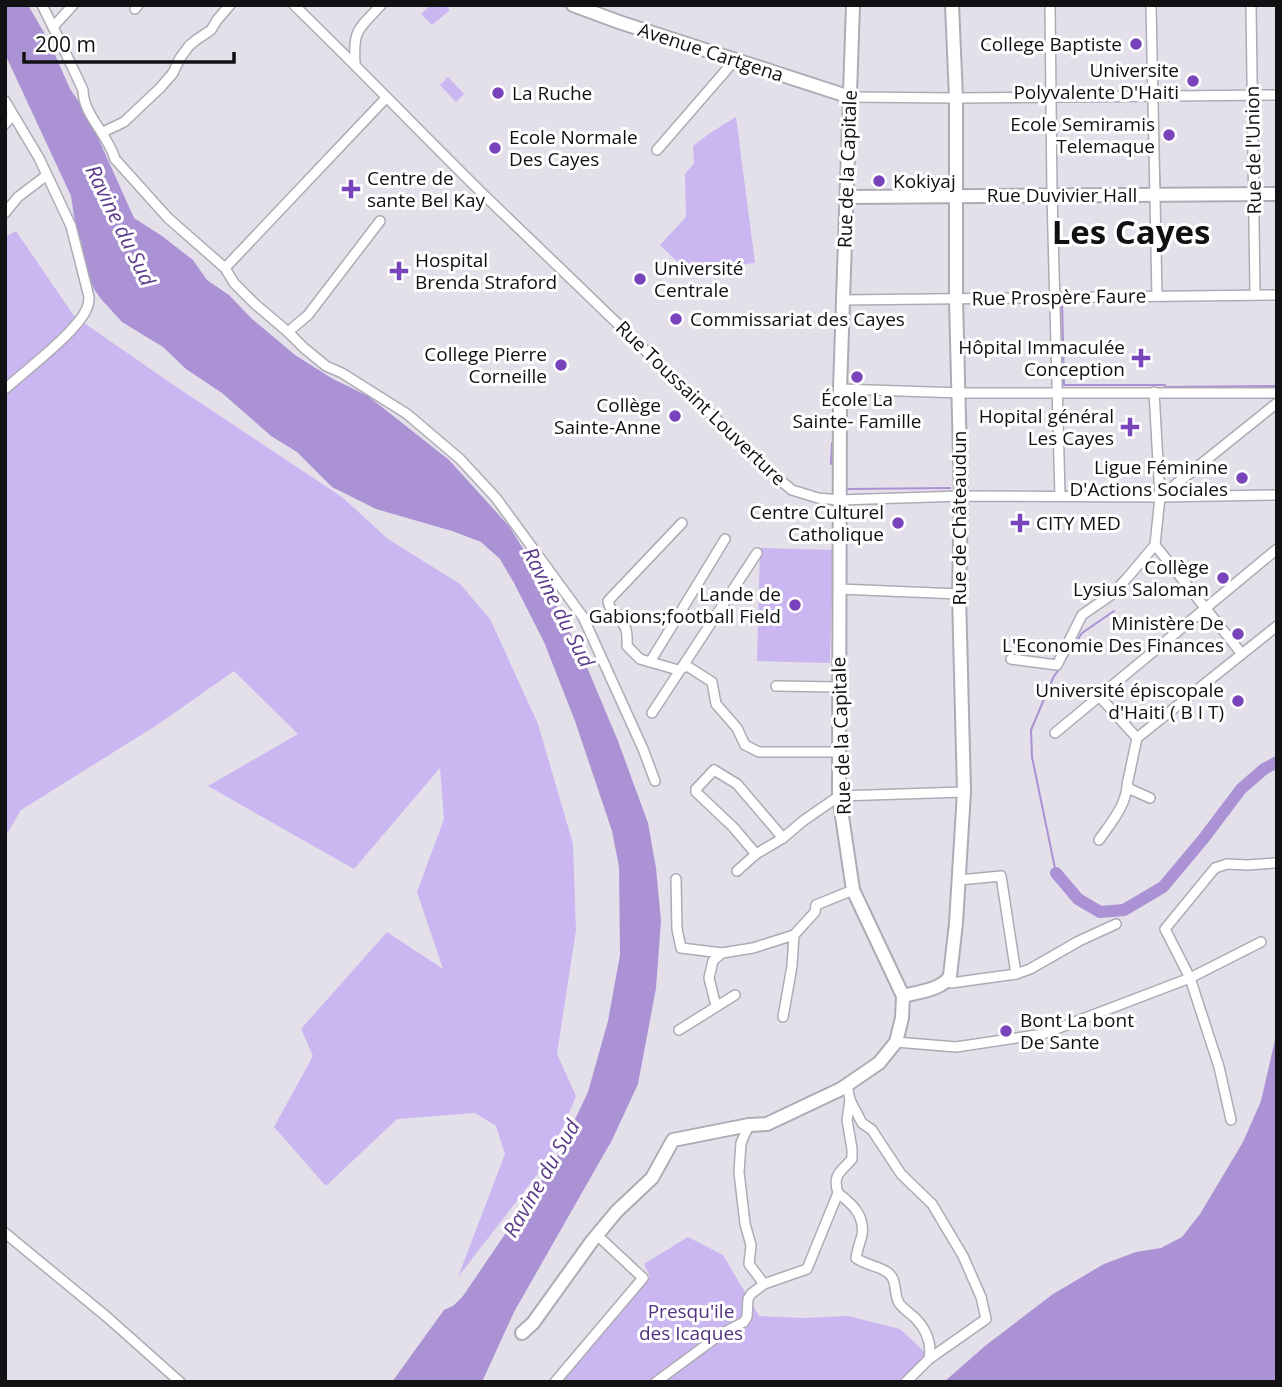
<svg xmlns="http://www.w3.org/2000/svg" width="1282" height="1387" viewBox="0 0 1282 1387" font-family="'Open Sans',sans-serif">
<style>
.green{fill:#cab6f0}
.water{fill:#aa92d5}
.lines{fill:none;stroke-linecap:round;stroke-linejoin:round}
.stream{stroke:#aa92d5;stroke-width:2}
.river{stroke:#aa92d5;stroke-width:12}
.street-casing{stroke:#aeabb5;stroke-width:12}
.secondary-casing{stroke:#aeabb5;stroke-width:16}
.street{stroke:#fff;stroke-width:9}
.secondary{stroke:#fff;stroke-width:12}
.poi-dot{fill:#7944bb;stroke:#fff;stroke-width:2.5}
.labels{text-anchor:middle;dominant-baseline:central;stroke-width:6;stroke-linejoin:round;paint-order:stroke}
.poi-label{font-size:19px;fill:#111013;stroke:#fff;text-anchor:end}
.street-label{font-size:19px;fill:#111013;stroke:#fff}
.park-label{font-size:19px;fill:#53317f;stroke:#fff}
.water-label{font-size:21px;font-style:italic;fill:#5d3c8b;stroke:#fff}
.town-label{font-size:33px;font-weight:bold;fill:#111013;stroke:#fff}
</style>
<rect width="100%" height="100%" fill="#e3e0ea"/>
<g class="green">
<polygon points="430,5 445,5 450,10 432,25 421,14"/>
<polygon points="448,77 464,94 456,102 440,85"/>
<polygon points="736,117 755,263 706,268 688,272 660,245 686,217 685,174 694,163 693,146 710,133"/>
<polygon points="16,231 74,316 172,384 342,497 388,539 460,584 490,619 538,724 573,844 576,930 557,1054 576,1096 550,1158 458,1277 505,1154 496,1126 475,1113 397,1119 326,1186 274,1127 313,1056 301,1029 387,932 443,969 417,892 444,819 440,768 354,869 208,786 298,734 234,671 157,725 21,810 5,837 5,237"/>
<polygon points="760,548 833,550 830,663 757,661"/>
<polygon points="688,1237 723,1255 759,1316 804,1318 848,1316 900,1329 928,1355 901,1382 559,1382 650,1277 644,1264"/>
</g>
<g class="water">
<polygon points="5,5 28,5 50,43 70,89 84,109 95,131 134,218 162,236 193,260 207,280 229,295 251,318 295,355 333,379 368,396 449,460 509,526 548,589 584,660 618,741 648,823 656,868 661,921 656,988 638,1084 612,1140 514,1312 482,1382 392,1382 444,1310 453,1306 463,1296 556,1159 588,1092 608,1021 620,955 619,867 612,831 575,721 544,642 514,583 500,559 481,542 452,531 376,509 332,487 297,452 271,436 222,393 186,369 163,347 122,322 101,299 94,289 82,260 82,243 76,230 71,196 5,54"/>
<polygon points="1277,1031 1277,1382 944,1382 985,1346 1053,1294 1104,1264 1136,1252 1161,1248 1182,1237 1200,1214 1243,1142 1261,1101"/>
</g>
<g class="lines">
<g class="stream">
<polyline points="1156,5 1156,60"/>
<polyline points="858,40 859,8"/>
<polyline points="1158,143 1160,190"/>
<polyline points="1160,199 1160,232"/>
<polyline points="1062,302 1064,385 1165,385 1165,387 1277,386"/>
<polyline points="831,464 832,443"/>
<polyline points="846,488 848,489 950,488"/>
<polyline points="1064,661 1082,633 1114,611"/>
<polyline points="1056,873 1032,757 1031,730 1053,678 1059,669"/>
</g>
<polyline class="river" points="1056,873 1078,899 1100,912 1124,910 1163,887 1204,838 1241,789 1264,769 1277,762"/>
<g class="street-casing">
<g id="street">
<path d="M42,5L60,41L83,90C83,115 108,134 115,159L168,218L225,268L234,283L255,304L288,332L304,348L326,366L342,373L407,414L460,459L496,498L583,617L643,749L655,781"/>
<path d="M294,5C359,68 421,133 485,196C582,289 678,382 775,476L792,490L818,498L839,500L961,496L1160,497L1277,495"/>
<polyline points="1050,5 1052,195 1060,496"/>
<polyline points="1151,5 1157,296"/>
<polyline points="1251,5 1255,294"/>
<polyline points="135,9 138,5"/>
<polyline points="53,27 73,5"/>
<path d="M355,64C353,29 358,30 381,5"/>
<polyline points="850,97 956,98 1277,95"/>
<path d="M5,101L39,158L71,226L89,297C89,301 89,304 87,308C78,331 25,371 5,389"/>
<polyline points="5,124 13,115"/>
<polyline points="103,132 124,122 160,88 173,73 180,58 189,46 196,40 211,30 217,20 230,5"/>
<polyline points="657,150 735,60"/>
<polyline points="5,213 18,197 47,175"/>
<polyline points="225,268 386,98"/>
<polyline points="842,300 1277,295"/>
<polyline points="288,332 308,315 380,221"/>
<polyline points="840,389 961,393 1277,393"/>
<polyline points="1160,497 1277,403"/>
<path d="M682,523L608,601C610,613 620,617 625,627C628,633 627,640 627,646L640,659L678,670L687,666L712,682L716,704L737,728L745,745L759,752H839"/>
<polyline points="1155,545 1242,654"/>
<polyline points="839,589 959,594"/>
<polyline points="1011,659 1057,665 1082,615 1111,595 1128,577 1155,545 1160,497 1154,392"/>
<polyline points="650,662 725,539"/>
<polyline points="776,686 838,687"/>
<polyline points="1100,697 1137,738"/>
<polyline points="652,713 757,553"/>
<polyline points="1055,733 1277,549"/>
<polyline points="1150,798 1130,789 1127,785 1137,738 1277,626"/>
<path d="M1099,840C1110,824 1125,807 1127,787"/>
<polyline points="756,854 733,827 696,792 696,789 714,770 737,784 783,838"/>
<polyline points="737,871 756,854 783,838 803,821 839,796 964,792"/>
<polyline points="676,879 677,929 681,948 722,953"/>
<polyline points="959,880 1001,876 1016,974"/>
<polyline points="949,980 951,983 1016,974 1030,969 1079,941 1116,924"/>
<polyline points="716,1006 709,978 713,961 716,958 722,953 753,948 794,935 815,912 816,905 853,890"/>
<polyline points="783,1017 792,966 794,935"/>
<polyline points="679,1030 735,995"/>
<polyline points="896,1042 956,1047 1043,1034 1190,978 1261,942"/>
<polyline points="847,1085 850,1100 862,1123 872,1130 901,1174 932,1204 963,1256 981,1297 986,1319 929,1359 906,1382"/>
<path d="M850,1100L847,1120L852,1149V1159C841,1172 832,1174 838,1193C852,1204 865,1215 862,1235C860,1243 857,1250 856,1258C866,1265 878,1266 887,1272C898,1279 893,1293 899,1303C903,1309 910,1313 915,1318C927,1330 932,1343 929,1359"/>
<polyline points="1231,1120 1219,1067 1190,978 1165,929 1215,868 1227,864 1247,865 1274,863"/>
<polyline points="749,1125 741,1143 739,1172 745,1224 751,1245 749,1264 764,1284"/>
<polyline points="5,1233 107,1317 180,1382"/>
<polyline points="555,1382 643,1278 597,1235"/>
<polyline points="656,1382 721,1334 744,1322 747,1317 748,1299 751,1294 764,1284 807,1269 838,1193"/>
</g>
</g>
<g class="secondary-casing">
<g id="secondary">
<polyline points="573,5 619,22 850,97"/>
<polyline points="847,197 1277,194"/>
<path d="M903,996C918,992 942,990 950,976L956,923L964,792L959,594L961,496L956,299V98L952,5"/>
<polyline points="522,1333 533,1323 592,1241 617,1211 652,1178 673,1140 749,1125 767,1124 841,1089 879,1063 896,1042 902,1018 903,996 853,890 839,796 840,389 853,5"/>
</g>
</g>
<use href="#street" class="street"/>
<use href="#secondary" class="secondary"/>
</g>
<g class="poi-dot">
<circle cx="1136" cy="44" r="7"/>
<circle cx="1193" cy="81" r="7"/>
<circle cx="498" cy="93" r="7"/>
<circle cx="1169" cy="135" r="7"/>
<circle cx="495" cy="148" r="7"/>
<circle cx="879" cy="181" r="7"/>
<path d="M347.5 178.5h7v7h7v7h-7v7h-7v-7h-7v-7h7z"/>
<path d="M395.5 260.5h7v7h7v7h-7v7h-7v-7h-7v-7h7z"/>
<circle cx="640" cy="279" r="7"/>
<circle cx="676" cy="319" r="7"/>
<path d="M1137.5 347.5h7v7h7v7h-7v7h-7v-7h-7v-7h7z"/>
<circle cx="561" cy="365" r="7"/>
<circle cx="857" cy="377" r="7"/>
<circle cx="675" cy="416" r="7"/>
<path d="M1126.5 416.5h7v7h7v7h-7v7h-7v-7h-7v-7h7z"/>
<circle cx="1242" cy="478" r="7"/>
<circle cx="898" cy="523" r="7"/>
<path d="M1016.5 512.5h7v7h7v7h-7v7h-7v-7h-7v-7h7z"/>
<circle cx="1223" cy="578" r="7"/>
<circle cx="795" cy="605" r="7"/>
<circle cx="1238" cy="634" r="7"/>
<circle cx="1238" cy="701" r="7"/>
<circle cx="1006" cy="1031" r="7"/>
</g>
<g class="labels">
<g class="poi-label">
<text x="1122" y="44">College Baptiste</text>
<text x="1179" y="70">Universite<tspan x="1179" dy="22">Polyvalente D'Haiti</tspan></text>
<text x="512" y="93" text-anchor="start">La Ruche</text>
<text x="1155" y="124">Ecole Semiramis<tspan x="1155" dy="22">Telemaque</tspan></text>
<text x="509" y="137" text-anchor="start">Ecole Normale<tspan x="509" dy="22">Des Cayes</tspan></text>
<text x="367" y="178" text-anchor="start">Centre de<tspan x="367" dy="22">sante Bel Kay</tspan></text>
<text x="893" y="181" text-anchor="start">Kokiyaj</text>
<text x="415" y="260" text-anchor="start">Hospital<tspan x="415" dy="22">Brenda Straford</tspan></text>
<text x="654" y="268" text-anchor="start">Université<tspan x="654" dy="22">Centrale</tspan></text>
<text x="690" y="319" text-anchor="start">Commissariat des Cayes</text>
<text x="1125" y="347">Hôpital Immaculée<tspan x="1125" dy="22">Conception</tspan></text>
<text x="547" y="354">College Pierre<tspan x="547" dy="22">Corneille</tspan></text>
<text x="857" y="399" text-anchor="middle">École La<tspan x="857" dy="22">Sainte- Famille</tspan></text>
<text x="661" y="405">Collège<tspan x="661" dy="22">Sainte-Anne</tspan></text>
<text x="1114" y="416">Hopital général<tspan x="1114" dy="22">Les Cayes</tspan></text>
<text x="1228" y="467">Ligue Féminine<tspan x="1228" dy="22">D'Actions Sociales</tspan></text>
<text x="884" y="512">Centre Culturel<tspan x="884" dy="22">Catholique</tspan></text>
<text x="1036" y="523" text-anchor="start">CITY MED</text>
<text x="1209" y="567">Collège<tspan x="1209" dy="22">Lysius Saloman</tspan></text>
<text x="781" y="594">Lande de<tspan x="781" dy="22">Gabions;football Field</tspan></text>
<text x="1224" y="623">Ministère De<tspan x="1224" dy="22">L'Economie Des Finances</tspan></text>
<text x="1224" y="690">Université épiscopale<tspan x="1224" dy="22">d'Haiti ( B I T)</tspan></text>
<text x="1020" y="1020" text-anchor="start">Bont La bont<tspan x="1020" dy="22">De Sante</tspan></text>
</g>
<g class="street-label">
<text transform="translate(711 52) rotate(18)">Avenue Cartgena</text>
<text transform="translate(1253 150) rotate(-91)">Rue de l'Union</text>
<text transform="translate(847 169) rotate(-88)">Rue de la Capitale</text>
<text x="1062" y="195">Rue Duvivier Hall</text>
<text transform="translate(1059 297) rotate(-1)">Rue Prospère Faure</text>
<text transform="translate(701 403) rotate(44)">Rue Toussaint Louverture</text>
<text transform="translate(959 518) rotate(-90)">Rue de Châteaudun</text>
<text transform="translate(841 736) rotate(-92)">Rue de la Capitale</text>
</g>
<g class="park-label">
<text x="691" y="1311">Presqu'ile<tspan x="691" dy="22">des Icaques</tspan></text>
</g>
<g class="water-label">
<text transform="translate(121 225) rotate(64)">Ravine du Sud</text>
<text transform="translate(559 607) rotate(63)">Ravine du Sud</text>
<text transform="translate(541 1178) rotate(-60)">Ravine du Sud</text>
</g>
<g class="town-label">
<text x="1131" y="231">Les Cayes</text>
</g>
</g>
<rect width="1282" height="1387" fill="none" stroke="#111013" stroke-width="14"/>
<path d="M24 52v10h210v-10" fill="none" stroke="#111013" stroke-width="3.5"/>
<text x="35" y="52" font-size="21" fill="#111013" stroke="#ffffff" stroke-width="5" paint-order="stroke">200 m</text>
</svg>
